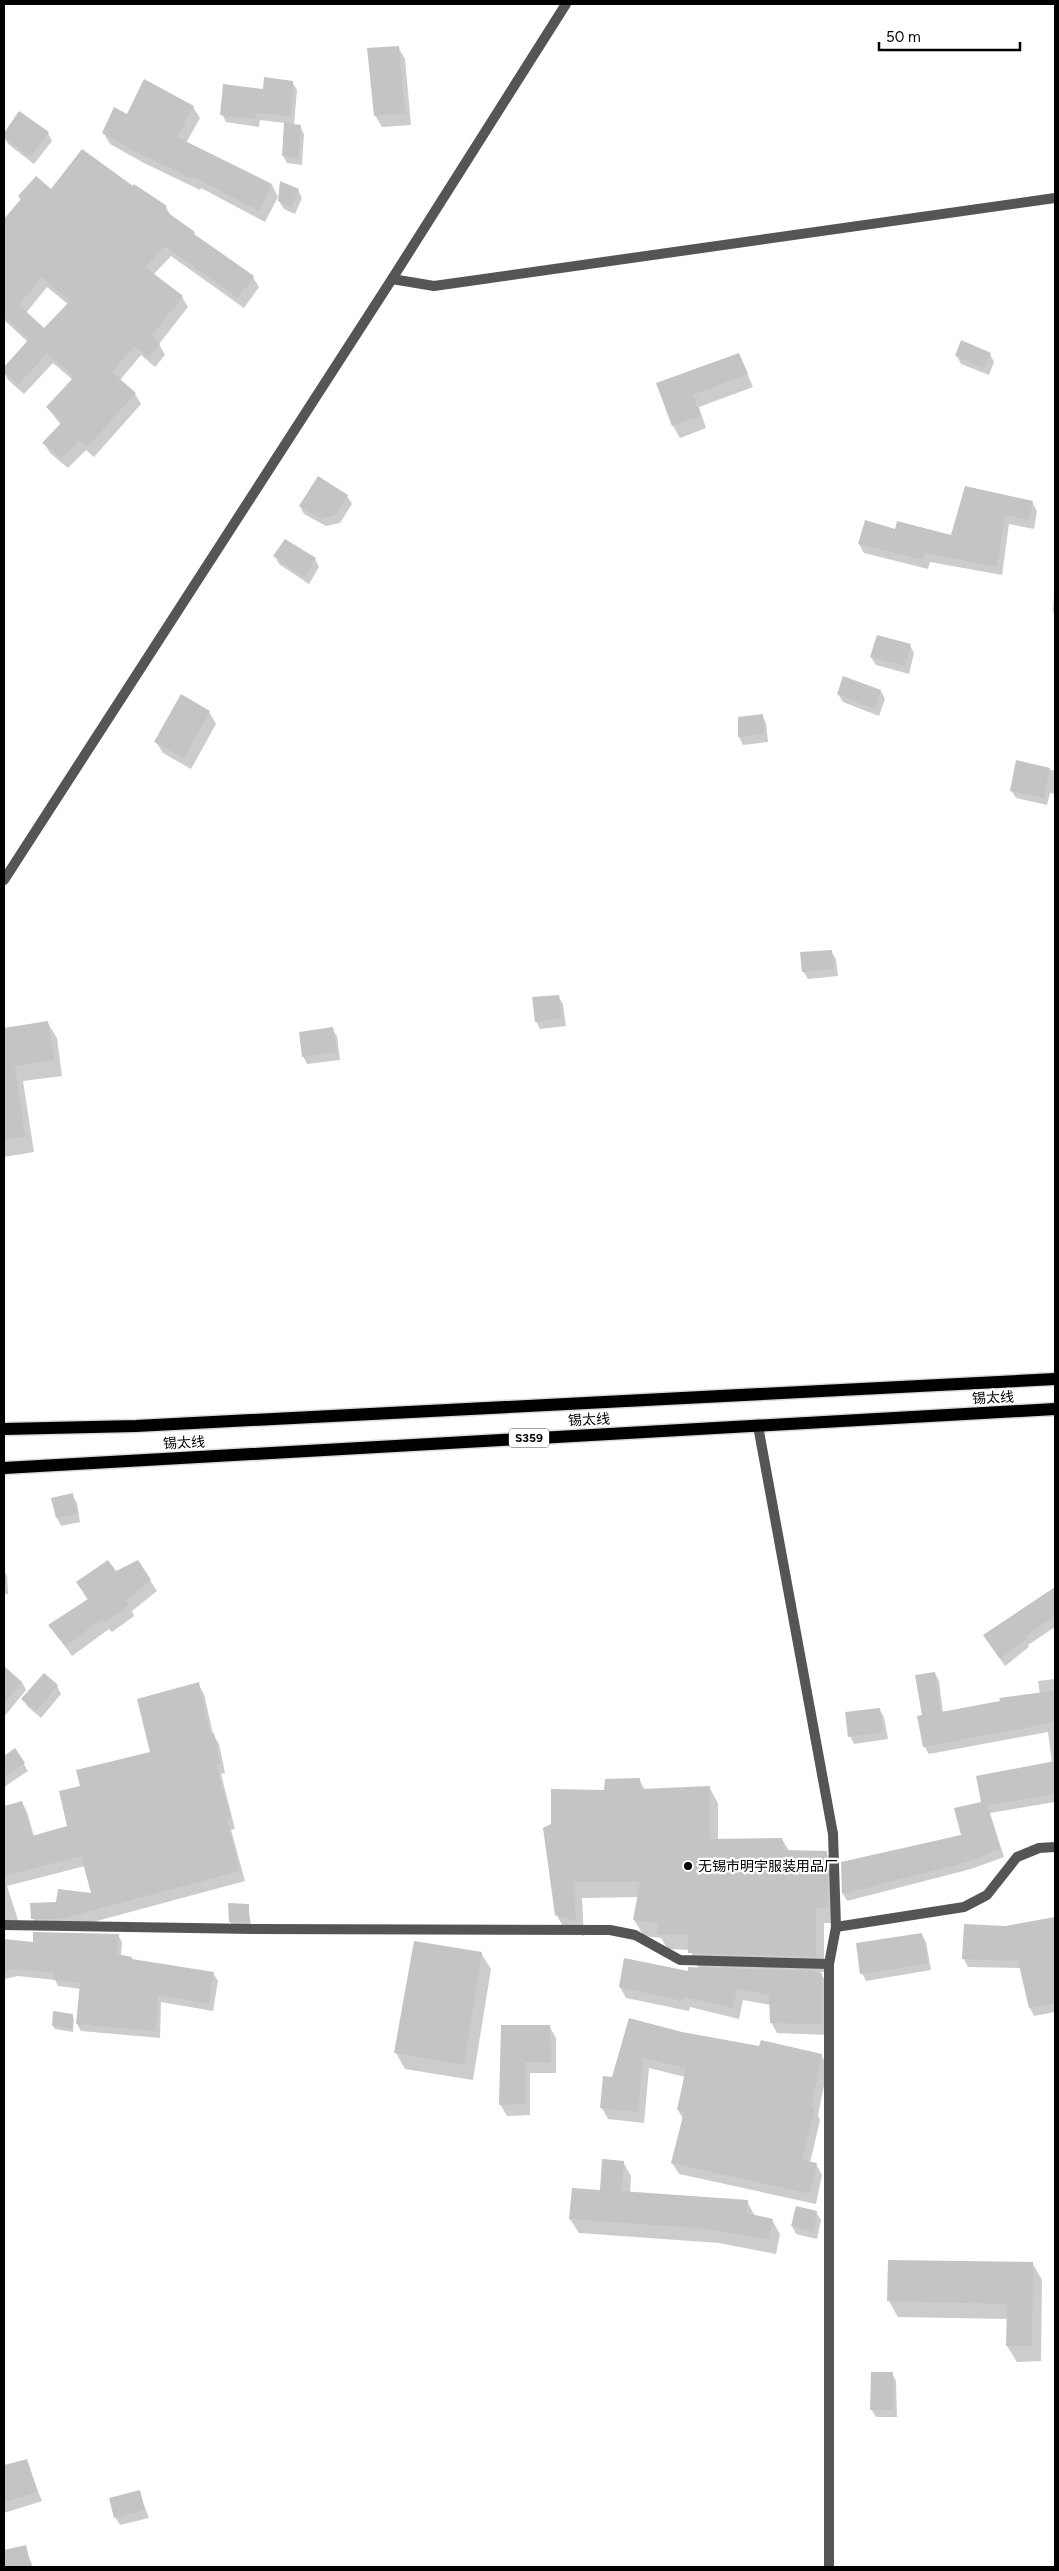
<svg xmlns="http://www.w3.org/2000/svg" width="1059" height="2571" viewBox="0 0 1059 2571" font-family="Figtree,'Noto Sans SC',sans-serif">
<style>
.shadow{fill:#0003;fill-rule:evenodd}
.building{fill:#c4c4c4;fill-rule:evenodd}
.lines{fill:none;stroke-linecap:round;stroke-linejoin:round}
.primary-casing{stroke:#dbdbdb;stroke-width:15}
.service{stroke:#555;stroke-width:10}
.minor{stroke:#555;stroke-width:10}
.primary{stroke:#000;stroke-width:12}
.poi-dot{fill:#000;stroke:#fff;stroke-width:2}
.labels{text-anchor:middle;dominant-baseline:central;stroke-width:4.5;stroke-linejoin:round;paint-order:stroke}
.shield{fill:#fff;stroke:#4c4c4c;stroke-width:1}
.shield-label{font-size:12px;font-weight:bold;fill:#000}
.street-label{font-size:14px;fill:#000;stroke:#fff}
.poi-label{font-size:14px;fill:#000;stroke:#fff;text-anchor:start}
</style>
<rect width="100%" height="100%" fill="#fff"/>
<g class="shadow">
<polygon points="398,47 405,59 411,125 382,127 375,115"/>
<polygon points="292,82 297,90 294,125 300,126 304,134 302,165 287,163 283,155 285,123 260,120 259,127 226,122 222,114"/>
<polygon points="193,107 200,118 186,143 272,185 278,197 265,222 201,188 200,190 144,163 110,144 103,132 128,116"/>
<polygon points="19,113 48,133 52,141 34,164 8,144 4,137"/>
<path d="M133,187L166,207L171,216L197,237L253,277L259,287L244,308L171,256L153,275L182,297L188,307L159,344L165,355L155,367L141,355L120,380L135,394L141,404L94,457L86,450L68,468L50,453L44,443L61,425L47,407L73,380L53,363L24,394L8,380L4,372V369L28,342L4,320V221L21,200L19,196L52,190ZM47,287L69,305L44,330L26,313Z"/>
<polygon points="298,190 302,198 295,214 284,209 279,201"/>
<polygon points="739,354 753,387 699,407 706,428 680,438 673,426 658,384"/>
<polygon points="990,354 994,362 989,375 961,364 957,356"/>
<polygon points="347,496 352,504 340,523 326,526 304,514 300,506"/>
<polygon points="1032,502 1037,511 1034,529 1009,524 1002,575 930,562 928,569 864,553 859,544 896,531 952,537"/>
<polygon points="275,556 315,559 319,567 309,584 279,564"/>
<polygon points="1054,593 1055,593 1055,616 1053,611"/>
<polygon points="910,645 914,653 909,674 876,665 871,657"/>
<polygon points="881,691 885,699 879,716 843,702 838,694"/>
<polygon points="209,712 216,724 191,769 163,753 156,742"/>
<polygon points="762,715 766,723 768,742 743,745 739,737"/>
<polygon points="1017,762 1055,771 1055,794 1050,793 1047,805 1016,798 1011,790"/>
<polygon points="831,951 836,959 838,976 808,979 803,971"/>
<polygon points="558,996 563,1004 566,1026 540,1029 536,1021"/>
<polygon points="47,1022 57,1038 62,1076 23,1081 34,1152 4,1157 4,1029"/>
<polygon points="332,1029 337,1036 340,1060 307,1064 303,1056"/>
<polygon points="72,1495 77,1503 80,1522 61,1526 57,1518 53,1499"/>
<polygon points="138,1562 157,1591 132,1611 134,1616 112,1632 109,1629 72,1656 50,1626 88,1600 77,1582 115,1573"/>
<polygon points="4,1570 7,1576 8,1594 4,1594"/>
<polygon points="1055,1589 1055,1627 1028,1645 1029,1647 1005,1666 984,1636"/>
<polygon points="4,1667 22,1682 26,1690 4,1717"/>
<polygon points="935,1673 939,1681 943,1713 1040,1694 1038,1681 1055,1679 1055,1802 990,1813 1004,1857 971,1869 847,1901 843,1894 962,1836 982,1803 1052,1763 1048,1732 929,1754 924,1746 923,1716"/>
<polygon points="198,1684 204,1694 213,1734 219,1744 225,1773 221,1774 235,1829 231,1830 245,1881 67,1929 39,1928 33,1918 57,1903 93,1894 85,1866 7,1886 18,1920 4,1924 4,1807 22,1802 27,1812 34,1836 68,1827 81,1787 152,1753"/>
<polygon points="57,1686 61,1694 41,1718 27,1706 23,1699"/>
<polygon points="879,1709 884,1717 888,1739 854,1744 850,1736"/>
<polygon points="15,1750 28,1771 4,1787 4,1757"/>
<polygon points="639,1779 645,1790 709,1787 718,1803 718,1840 782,1839 789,1851 826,1852 835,1868 837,1923 824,1923 824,1972 820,1972 828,1985 828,2035 777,2033 771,2022 771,2005 743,2000 739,2019 690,2007 689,2011 626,1998 620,1987 690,1973 699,1969 690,1950 668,1949 661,1938 644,1936 634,1920 639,1897 582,1898 584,1936 565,1930 556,1914 605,1791"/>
<polygon points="248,1905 251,1925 232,1925 230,1921"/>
<polygon points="1055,1918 1055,2012 1034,2016 1030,2008 1021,1968 968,1967 964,1959 1005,1928"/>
<polygon points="118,1935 122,1942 121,1956 132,1958 133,1961 213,1973 218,1981 213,2011 161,2002 160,2038 81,2031 77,2024 81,1989 58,1986 55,1980 18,1976 4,1979 4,1941 35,1944"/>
<polygon points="922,1935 926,1942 931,1970 866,1981 862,1973"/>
<polygon points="481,1953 491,1969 473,2080 405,2069 396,2053"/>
<polygon points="72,2015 74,2019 73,2032 55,2029 53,2026"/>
<polygon points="630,2019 681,2034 760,2048 821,2055 828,2066 818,2115 820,2120 810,2163 816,2164 822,2175 816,2204 679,2174 672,2163 683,2119 678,2110 685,2077 649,2068 644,2123 608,2119 602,2108 613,2079"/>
<polygon points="502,2026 549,2026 556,2038 556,2073 530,2073 530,2115 507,2116 500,2104"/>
<polygon points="623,2162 631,2176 630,2193 747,2201 755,2216 772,2220 780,2234 776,2254 719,2243 579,2233 570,2219 601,2191"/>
<polygon points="796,2207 816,2212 821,2220 817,2239 796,2234 792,2226"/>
<polygon points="890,2261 1033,2264 1042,2280 1041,2361 1017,2362 1007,2346 1008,2319 898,2317 889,2301"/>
<polygon points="892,2373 896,2381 897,2417 876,2417 871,2409"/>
<polygon points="26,2461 42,2501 4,2513 4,2470"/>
<polygon points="139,2492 149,2518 120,2525 115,2517"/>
<polygon points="25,2547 33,2567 4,2567 4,2551"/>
</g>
<g class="building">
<polygon points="399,46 405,113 374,116 367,48"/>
<polygon points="264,77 293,81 291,116 256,113 255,119 220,115 223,84 263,89"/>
<polygon points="144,79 194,106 177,137 272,184 259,211 194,177 193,179 136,152 102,133 114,107 127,114"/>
<polygon points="19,111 49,132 30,157 4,138 4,133"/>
<polygon points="284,123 301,125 299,158 282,156"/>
<path d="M82,149L133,186L134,184L167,206L164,210L195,232L194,234L254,276L238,298L165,246L145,267L183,296L151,336L160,344L149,357L134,346L112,372L136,393L87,447L79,440L61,458L42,443L62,422L46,407L74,377L47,353L18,385L4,372V367L29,339L7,319L4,323V219L21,199L18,196L36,176L51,189ZM41,277L70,301L44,328L19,305Z"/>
<polygon points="280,181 299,189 291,207 278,201"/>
<polygon points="961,340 991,353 984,368 955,356"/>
<polygon points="739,353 748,374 693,395 700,416 672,426 656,383"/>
<polygon points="318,476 348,495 336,515 320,519 299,506"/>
<polygon points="965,486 1033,501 1029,520 1005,515 997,567 925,553 923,560 858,544 865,520 895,529 897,521 951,535"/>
<polygon points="285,539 316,558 304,577 273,556"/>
<polygon points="877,635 911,644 905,666 870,657"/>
<polygon points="843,676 881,690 875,709 837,694"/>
<polygon points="181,694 210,711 184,758 154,742"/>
<polygon points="763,714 764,734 738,737 738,717"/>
<polygon points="1016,760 1050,768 1044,798 1010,791"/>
<polygon points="832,950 834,969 802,972 800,952"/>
<polygon points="559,995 562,1018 535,1022 532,997"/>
<polygon points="48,1021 54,1060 15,1066 25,1136 4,1140 4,1028"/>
<polygon points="333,1027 337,1052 302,1057 299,1032"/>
<polygon points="73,1493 77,1514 56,1518 51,1498"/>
<polygon points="108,1560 116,1571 138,1560 151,1580 126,1600 129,1605 105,1622 102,1619 65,1646 48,1625 88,1599 76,1582"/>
<polygon points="1055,1587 1055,1616 1024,1637 1026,1639 1000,1659 983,1635"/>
<polygon points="4,1666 22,1682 4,1704"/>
<polygon points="935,1672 941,1712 1000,1701 999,1698 1052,1691 1055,1691 1055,1722 923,1747 917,1716 922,1715 915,1675"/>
<polygon points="44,1673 58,1685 36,1711 21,1699"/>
<polygon points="199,1682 210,1734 214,1733 220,1763 216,1764 231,1818 227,1819 240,1871 60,1919 31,1919 30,1903 56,1902 58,1889 91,1893 81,1856 4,1876 4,1806 22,1801 32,1836 67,1826 59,1791 80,1786 76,1770 150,1752 137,1699"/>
<polygon points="880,1708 884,1732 848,1737 845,1712"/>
<polygon points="15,1748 25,1763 4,1777 4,1756"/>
<polygon points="1055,1761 1055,1794 987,1805 1000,1849 967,1862 842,1894 841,1862 961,1835 954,1808 981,1802 976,1776"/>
<polygon points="640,1778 641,1789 710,1786 710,1839 782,1838 783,1850 827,1851 828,1907 816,1908 816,1957 688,1953 688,1935 657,1934 659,1923 633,1920 640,1882 574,1882 576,1921 555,1915 543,1828 551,1824 551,1789 604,1790 605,1779"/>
<polygon points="228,1903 249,1904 249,1922 229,1922"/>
<polygon points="1055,1917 1055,2003 1029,2008 1018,1961 962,1959 964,1924 1005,1926"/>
<polygon points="33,1932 119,1934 117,1954 132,1957 132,1959 214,1972 209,2004 158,1995 156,2031 76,2024 80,1983 53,1979 54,1973 13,1969 4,1971 4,1939 33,1942"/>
<polygon points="922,1933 928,1963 860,1974 856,1943"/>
<polygon points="414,1941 482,1952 464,2065 394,2053"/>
<polygon points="624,1958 688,1971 688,1967 816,1971 816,1973 822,1973 822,2024 770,2023 769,1995 737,1989 733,2008 684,1997 683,2001 619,1987"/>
<polygon points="53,2011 73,2014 72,2029 52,2026"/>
<polygon points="629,2018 682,2032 759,2046 761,2040 822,2054 811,2107 815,2107 802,2160 817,2163 810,2194 671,2163 684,2112 677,2110 686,2068 643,2058 638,2112 600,2108 603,2076 612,2077"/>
<polygon points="501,2025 550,2025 551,2062 525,2062 525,2104 499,2105"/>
<polygon points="602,2159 624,2161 621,2191 748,2200 746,2213 773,2219 768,2240 710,2229 569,2219 572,2188 600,2190"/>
<polygon points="796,2206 817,2211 813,2232 791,2226"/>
<polygon points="888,2260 1033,2262 1032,2346 1006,2346 1007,2304 887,2301"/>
<polygon points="871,2372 893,2372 893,2410 870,2410"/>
<polygon points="27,2459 38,2492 4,2502 4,2465"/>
<polygon points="140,2490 145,2510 114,2518 109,2498"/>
<polygon points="26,2545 31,2567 4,2567 4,2550"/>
</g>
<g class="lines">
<g class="primary-casing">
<g id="primary">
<polyline points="4,1429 136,1426 1055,1379"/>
<polyline points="4,1468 1055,1409"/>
</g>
</g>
<g class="service">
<polyline points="392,279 434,286 1055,198"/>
<polyline points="836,1927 964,1907 987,1895 1017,1857 1039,1848 1055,1847"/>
</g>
<g class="minor">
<polyline points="4,880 392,279 566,4"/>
<polyline points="758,1426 833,1834 836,1927 829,1964 829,2567"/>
<polyline points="4,1925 253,1929 610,1930 635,1935 680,1960 829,1964"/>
</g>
<use href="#primary" class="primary"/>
</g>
<circle class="poi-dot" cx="688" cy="1866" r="5"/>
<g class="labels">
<rect class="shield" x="509" y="1428.5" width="40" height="19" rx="4"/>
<g class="shield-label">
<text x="529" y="1438">S359</text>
</g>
<g class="street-label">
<text transform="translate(993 1398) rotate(-3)">锡太线</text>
<text transform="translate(589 1420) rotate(-3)">锡太线</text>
<text transform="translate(184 1443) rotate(-3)">锡太线</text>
</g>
<g class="poi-label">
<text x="698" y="1866">无锡市明宇服装用品厂</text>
</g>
</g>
<rect width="1059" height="2571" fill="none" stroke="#000000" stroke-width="10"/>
<path d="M879 42v8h141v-8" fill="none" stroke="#000000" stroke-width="2.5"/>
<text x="886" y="42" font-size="15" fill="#000000" stroke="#ffffff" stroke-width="4" paint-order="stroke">50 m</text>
</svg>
